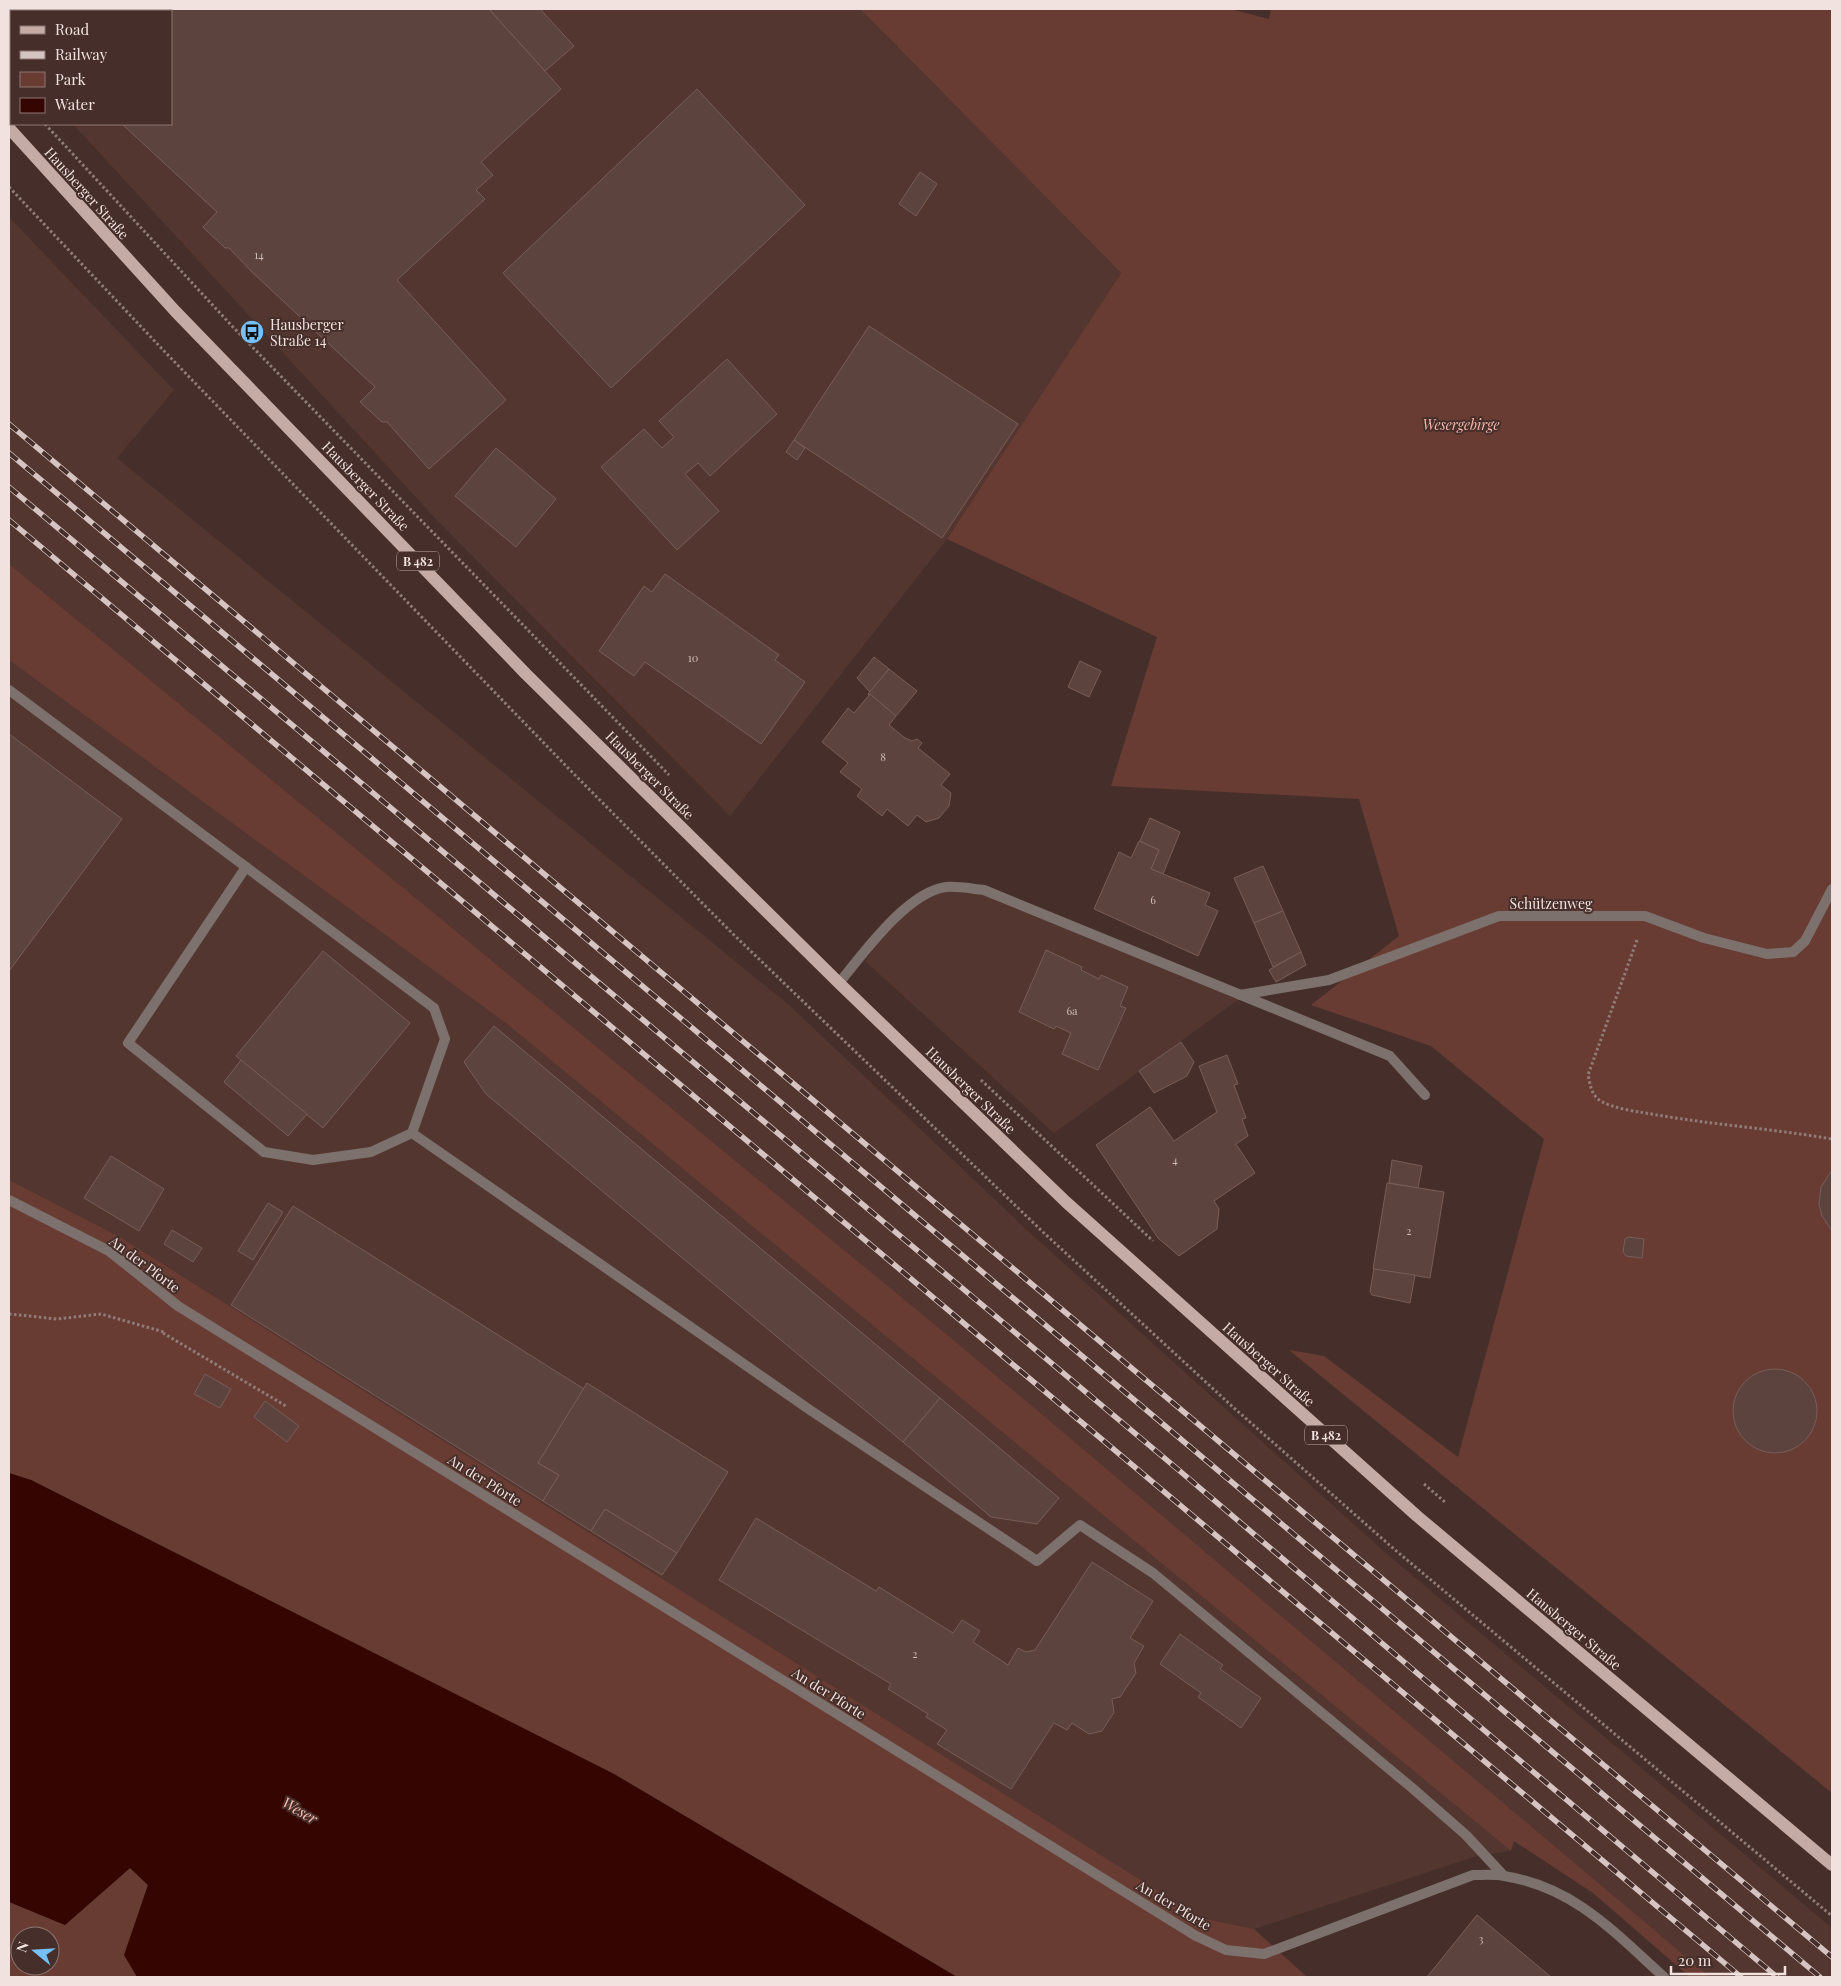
<svg xmlns="http://www.w3.org/2000/svg" width="1841" height="1986" viewBox="0 0 1841 1986" font-family="'Playfair Display',serif">
<style>
.built{fill:#543630}
.green{fill:#693c33;fill-rule:evenodd}
.water{fill:#340501}
.building{fill:#5c433e;stroke:#785d58}
.lines{fill:none;stroke-linecap:round;stroke-linejoin:round}
.path{stroke:#907c78;stroke-width:3;stroke-dasharray:2.5 2.5;stroke-linecap:butt}
.service{stroke:#7d716e;stroke-width:10}
.minor{stroke:#7d716e;stroke-width:10}
.primary{stroke:#c5aba6;stroke-width:12}
.rail-casing{stroke:#d5c4c1;stroke-width:5.5}
.rail{stroke:#462f2a;stroke-width:4;stroke-dasharray:11;stroke-linecap:butt}
.labels{text-anchor:middle;dominant-baseline:central;stroke-width:4;stroke-linejoin:round;paint-order:stroke}
.number-label{font-size:11px;fill:#ccbab7}
.shield{fill:#462f2a;stroke:#beaca9;stroke-width:1}
.shield-label{font-size:12px;font-weight:bold;fill:#f2e2df}
.street-label{font-size:14px;fill:#f2e2df;stroke:#462f2a}
.poi-label{font-size:14px;fill:#f2e2df;stroke:#462f2a;text-anchor:start}
.park-label{font-size:14px;font-style:italic;fill:#f6b7ab;stroke:#462f2a}
.water-label{font-size:15px;font-style:italic;fill:#f8baad;stroke:#462f2a}
</style>
<rect width="100%" height="100%" fill="#462f2a"/>
<g class="built">
<polygon points="9,9 860,9 1121,273 947,539 730,816 435,518 73,124 171,124 171,11 11,11 11,47 9,44"/>
<polygon points="9,217 174,390 117,458 789,1005 1029,1232 1388,1555 1832,1928 1832,1977 1710,1977 956,1342 9,564"/>
<polygon points="9,660 507,1024 1511,1851 1477,1856 1254,1929 1201,1918 120,1237 9,1180"/>
<polygon points="946,889 985,892 1239,999 1054,1133 865,961 897,918 919,899"/>
</g>
<g class="green">
<polygon points="860,9 1230,9 1269,19 1271,9 1832,9 1832,1793 1289,1350 1324,1356 1458,1457 1544,1139 1431,1046 1311,1005 1399,936 1359,799 1111,786 1157,637 947,539 1121,273"/>
<polygon points="9,564 956,1342 1710,1977 1690,1977 1593,1893 1514,1841 1511,1851 507,1024 9,660"/>
<polygon points="9,1180 120,1237 1201,1918 1254,1929 1307,1977 957,1977 614,1774 31,1480 9,1473"/>
<path d="M130,1868L148,1885L125,1955L137,1977H9V1901L65,1925ZM20,1936H50V1966H20Z"/>
</g>
<polygon class="water" points="9,1473 31,1480 614,1774 957,1977 137,1977 124,1955 148,1885 130,1868 65,1925 9,1902"/>
<g class="building">
<polygon points="10,9 121,9 118,11 12,11"/>
<polygon points="121,9 489,9 561,89 481,162 493,175 476,190 485,199 397,280 506,400 429,469 387,422 382,422 360,402 375,387 252,272 229,248 225,248 203,227 217,212 122,124 171,124 171,11 118,11"/>
<polygon points="489,9 540,9 574,46 545,71"/>
<polygon points="697,89 805,205 611,388 503,273"/>
<polygon points="920,172 937,184 916,216 899,204"/>
<polygon points="869,326 1018,424 942,538 794,440"/>
<polygon points="727,359 777,414 710,476 698,463 685,474 719,511 677,550 601,467 644,429 662,448 674,437 659,421"/>
<polygon points="794,440 805,448 797,460 786,452"/>
<polygon points="496,448 556,499 516,547 455,496"/>
<polygon points="665,574 779,655 775,660 805,682 761,744 645,662 634,676 599,651 644,586 652,592"/>
<polygon points="874,657 889,669 870,692 857,678"/>
<polygon points="1080,661 1101,671 1089,697 1068,687"/>
<polygon points="889,669 917,691 896,716 868,694"/>
<polygon points="870,694 896,716 889,725 905,738 912,741 917,739 922,743 918,748 950,774 941,785 951,793 949,806 939,818 926,822 917,815 908,826 887,809 882,816 857,796 862,789 840,772 848,763 822,742 848,708 854,713"/>
<polygon points="9,734 122,819 9,971"/>
<polygon points="1150,818 1180,832 1163,874 1151,869 1159,850 1140,841"/>
<polygon points="1139,841 1159,850 1151,869 1210,893 1205,905 1218,911 1198,956 1094,909 1119,852 1131,858"/>
<polygon points="1263,866 1283,911 1254,923 1234,878"/>
<polygon points="1283,911 1301,952 1273,967 1254,923"/>
<polygon points="1046,950 1082,967 1081,970 1099,979 1101,975 1128,987 1120,1006 1126,1008 1098,1070 1062,1054 1071,1033 1056,1026 1054,1029 1019,1012"/>
<polygon points="323,951 410,1023 323,1128 236,1056"/>
<polygon points="1301,952 1306,965 1276,982 1269,970"/>
<polygon points="494,1026 940,1398 903,1442 486,1094 464,1062"/>
<polygon points="1181,1042 1194,1062 1187,1076 1154,1093 1139,1071"/>
<polygon points="1227,1055 1238,1084 1234,1085 1246,1118 1242,1119 1248,1136 1236,1144 1255,1173 1214,1201 1219,1209 1217,1229 1179,1256 1158,1238 1096,1145 1150,1107 1174,1141 1217,1112 1199,1066"/>
<polygon points="241,1060 307,1114 288,1136 224,1082"/>
<polygon points="111,1156 164,1189 139,1231 84,1198"/>
<polygon points="1392,1160 1422,1166 1418,1188 1389,1183"/>
<polygon points="1832,1170 1832,1231 1822,1216 1819,1204 1821,1187"/>
<polygon points="1387,1183 1444,1192 1430,1278 1373,1269"/>
<polygon points="268,1203 283,1212 253,1260 238,1251"/>
<polygon points="293,1206 584,1389 538,1463 559,1475 543,1501 231,1305"/>
<polygon points="172,1230 202,1248 193,1262 164,1244"/>
<polygon points="1628,1237 1644,1239 1642,1258 1626,1256 1623,1252 1625,1239"/>
<polygon points="1374,1269 1415,1275 1410,1303 1372,1295 1370,1291"/>
<circle cx="1775" cy="1411" r="42"/>
<polygon points="205,1374 231,1389 220,1408 194,1394"/>
<polygon points="587,1383 728,1472 677,1553 605,1509 591,1531 543,1501 559,1475 538,1463"/>
<polygon points="940,1398 1059,1498 1037,1524 991,1517 903,1442"/>
<polygon points="265,1401 299,1426 287,1442 254,1417"/>
<polygon points="605,1509 677,1553 662,1575 591,1531"/>
<polygon points="756,1518 876,1591 879,1587 953,1633 962,1620 980,1631 973,1642 1008,1665 1018,1648 1026,1652 1035,1650 1092,1562 1153,1601 1130,1638 1144,1646 1134,1663 1136,1673 1120,1697 1112,1699 1114,1712 1102,1731 1089,1734 1072,1723 1067,1730 1054,1723 1011,1789 937,1744 947,1730 926,1717 928,1714 888,1689 891,1684 719,1580"/>
<polygon points="1180,1634 1223,1665 1220,1669 1261,1698 1241,1728 1198,1697 1201,1693 1160,1664"/>
<polygon points="1477,1915 1551,1977 1427,1977"/>
</g>
<g class="lines">
<g class="path">
<polyline points="9,83 11,86"/>
<polyline points="45,124 232,326 669,775"/>
<polyline points="9,187 165,352 571,771 734,935 1044,1233 1234,1408 1394,1549 1832,1916"/>
<path d="M1637,940L1588,1075C1590,1084 1591,1093 1598,1099C1610,1109 1642,1112 1657,1115C1716,1125 1774,1129 1832,1139"/>
<polyline points="981,1080 1153,1241"/>
<polyline points="9,1314 57,1319 101,1314 164,1332"/>
<polyline points="163,1333 286,1406"/>
<polyline points="1424,1484 1446,1503"/>
</g>
<g class="service">
<polyline points="9,690 246,867"/>
<polyline points="1240,995 1329,980 1499,916 1645,916 1704,938 1767,954 1793,952 1805,941 1832,889"/>
<polyline points="412,1133 371,1152 313,1160 264,1152 128,1043 246,867 434,1008 445,1039 412,1133 810,1410 1037,1561 1080,1525 1153,1573 1411,1787 1466,1835 1503,1875"/>
</g>
<g class="minor">
<path d="M839,983C863,954 907,892 946,887C958,886 973,889 984,890L1390,1056L1425,1095"/>
<path d="M9,1200L109,1251L178,1306L1196,1936L1226,1950L1264,1954L1473,1875C1483,1875 1494,1874 1504,1876C1574,1887 1614,1932 1664,1977"/>
</g>
<polyline class="primary" points="9,128 176,312 526,674 839,983 1066,1202 1417,1516 1832,1865"/>
<g class="rail-casing">
<g id="rail">
<polyline points="9,424 1832,1957"/>
<polyline points="9,453 1820,1977"/>
<polyline points="9,487 1181,1472 1505,1748 1777,1977"/>
<polyline points="9,520 1741,1977"/>
</g>
</g>
<use href="#rail" class="rail"/>
</g>
<defs>
<g id="bus-disc" transform="scale(1.25)"><circle r="9.5" fill="#75c0f6" stroke="#462f2a"/><path d="M-5-6H5V4H4V6H2V4H-2V6H-4V4H-5ZM-3.5-4V0h7V-4ZM-3.5 1.2v1.5H-2V1.2ZM2 1.2v1.5H3.5V1.2Z" fill="#111"/></g>
</defs>
<g fill-rule="evenodd">
<use href="#bus-disc" x="252" y="332"/>
</g>
<g class="labels">
<g class="number-label">
<text x="259" y="254">14</text>
<text x="693" y="657">10</text>
<text x="883" y="756">8</text>
<text x="1153" y="899">6</text>
<text x="1072" y="1010">6a</text>
<text x="1175" y="1159">4</text>
<text x="1409" y="1230">2</text>
<text x="915" y="1653">2</text>
<text x="1481" y="1938">3</text>
</g>
<g class="shield">
<rect x="397" y="551.5" width="42" height="19" rx="4"/>
<rect x="1305" y="1425.5" width="42" height="19" rx="4"/>
</g>
<g class="shield-label">
<text x="418" y="561">B 482</text>
<text x="1326" y="1435">B 482</text>
</g>
<g class="street-label">
<text transform="translate(87 193) rotate(48)">Hausberger Straße</text>
<text transform="translate(366 486) rotate(46)">Hausberger Straße</text>
<text transform="translate(650 775) rotate(45)">Hausberger Straße</text>
<text x="1551" y="903">Schützenweg</text>
<text transform="translate(971 1090) rotate(44)">Hausberger Straße</text>
<text transform="translate(145 1264) rotate(37)">An der Pforte</text>
<text transform="translate(1269 1364) rotate(42)">Hausberger Straße</text>
<text transform="translate(485 1480) rotate(32)">An der Pforte</text>
<text transform="translate(1574 1629) rotate(40)">Hausberger Straße</text>
<text transform="translate(829 1693) rotate(32)">An der Pforte</text>
<text transform="translate(1174 1905) rotate(31)">An der Pforte</text>
</g>
<g class="poi-label">
<text x="270" y="324">Hausberger<tspan x="270" dy="16">Straße 14</tspan></text>
</g>
<g class="park-label">
<text x="1461" y="424">Wesergebirge</text>
</g>
<g class="water-label">
<text transform="translate(300 1810) rotate(30)">Weser</text>
</g>
</g>
<rect width="1841" height="1986" fill="none" stroke="#f2e2df" stroke-width="20"/>
<rect x="10" y="10" width="162" height="115" fill="#462f2a" stroke="#8b7772"/>
<rect x="20" y="26" width="25" height="8" fill="#c5aba6" stroke="#8b7772"/>
<text x="55" y="35" font-size="15" fill="#f2e2df">Road</text>
<rect x="20" y="51" width="25" height="8" fill="#d5c4c1" stroke="#8b7772"/>
<text x="55" y="60" font-size="15" fill="#f2e2df">Railway</text>
<rect x="20" y="72" width="25" height="15" fill="#693c33" stroke="#8b7772"/>
<text x="55" y="85" font-size="15" fill="#f2e2df">Park</text>
<rect x="20" y="98" width="25" height="15" fill="#340501" stroke="#8b7772"/>
<text x="55" y="110" font-size="15" fill="#f2e2df">Water</text>
<g transform="translate(35 1951) rotate(288)"><circle r="24" fill="#462f2a" stroke="#8b7772"/>
<path d="M0-4L9 19L0 12L-9 19Z" fill="#75c0f6"/>
<text y="-8" font-size="14" font-weight="bold" text-anchor="middle" fill="#f2e2df">N</text>
</g>
<path d="M1671 1966v8h114v-8" fill="none" stroke="#f2e2df" stroke-width="2.5"/>
<text x="1678" y="1966" font-size="15" fill="#f2e2df" stroke="#462f2a" stroke-width="4" paint-order="stroke">20 m</text>
</svg>
